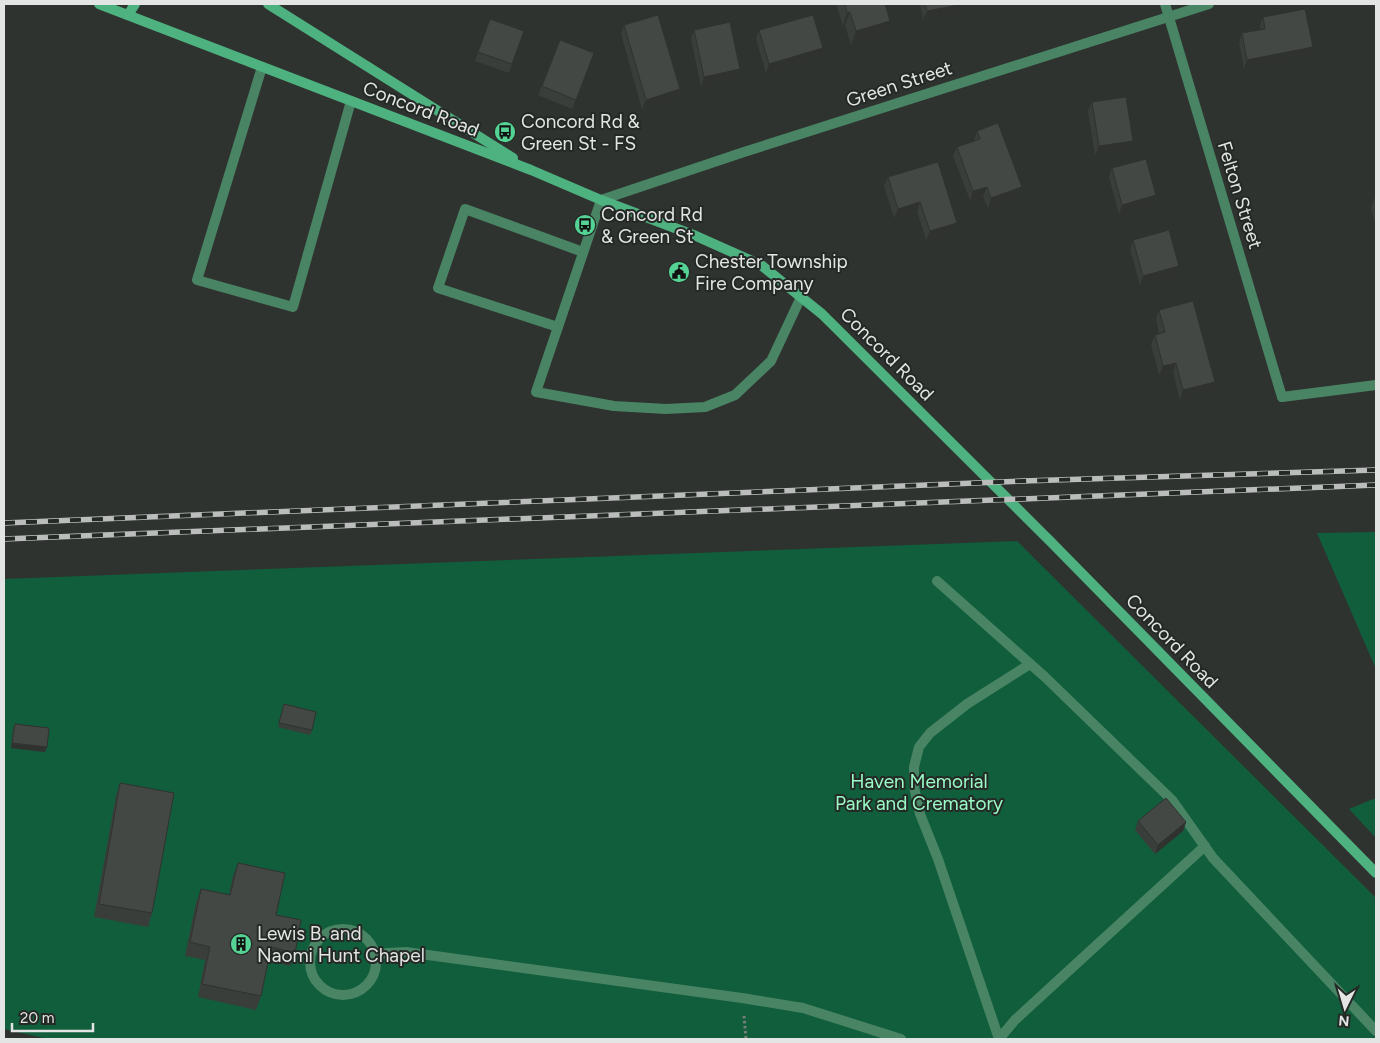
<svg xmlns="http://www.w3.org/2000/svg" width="1380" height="1043" viewBox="0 0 1380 1043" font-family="Figtree,sans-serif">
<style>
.green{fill:#105e3c}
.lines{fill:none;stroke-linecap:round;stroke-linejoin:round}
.path{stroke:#797d7a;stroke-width:3;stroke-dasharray:2.5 2.5;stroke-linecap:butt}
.lane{stroke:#498464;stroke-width:10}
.street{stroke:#498464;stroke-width:10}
.secondary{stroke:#4eb280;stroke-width:10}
.rail-casing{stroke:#babdbb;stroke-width:5.5}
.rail{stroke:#252926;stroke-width:4;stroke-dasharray:11;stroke-linecap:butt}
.wall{fill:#3a3e3b}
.shaded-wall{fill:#303230}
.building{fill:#444845;stroke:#303230}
.labels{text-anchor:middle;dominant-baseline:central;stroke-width:4;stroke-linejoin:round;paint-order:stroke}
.street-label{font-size:19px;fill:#e2e5e3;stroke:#252926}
.poi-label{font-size:19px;fill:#e2e5e3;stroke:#252926;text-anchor:start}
.park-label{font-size:19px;fill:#9afbc6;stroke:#252926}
</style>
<rect width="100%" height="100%" fill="#2f3330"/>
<g class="green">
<polygon points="1376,532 1376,669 1317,533"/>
<polygon points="1017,541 1376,898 1376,1039 48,1039 4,1029 4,579"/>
<polygon points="1376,798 1376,838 1349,809"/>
</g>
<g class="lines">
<polyline class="path" points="744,1016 746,1039"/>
<g class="lane">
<polyline points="262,67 197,280 293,307 351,101"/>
<polyline points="601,200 536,392 614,406 666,409 705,407 735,395 771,361 801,297"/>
<polyline points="558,327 438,288 465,209 583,252"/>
<polyline points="1282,397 1376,385"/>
<polyline points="937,581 1045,677 1172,800 1213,858 1376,1031"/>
<circle cx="343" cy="962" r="33"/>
<polyline points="375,955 388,953 406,952 742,998 803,1008 901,1039"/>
<polyline points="999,1039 938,859 920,814 914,787 914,767 919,747 930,733 967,704 1030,664"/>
<polyline points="999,1039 1015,1020 1064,975 1205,846"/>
</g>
<g class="street">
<polyline points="1165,4 1282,397"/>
<polyline points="601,200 744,152 1209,4"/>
</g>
<g class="secondary">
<polyline points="99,4 531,170 601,200 696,236 761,265 822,314 1051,542 1376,873"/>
<polyline points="268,4 513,158"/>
<polyline points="128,15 135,4"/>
</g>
<g class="rail-casing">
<g id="rail">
<polyline points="4,523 1023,481 1376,470"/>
<polyline points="4,539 1376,485"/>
</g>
</g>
<use href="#rail" class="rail"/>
</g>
<g class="wall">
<polygon points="836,4 885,4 886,34 851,45 845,25 843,26"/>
<polygon points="920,4 962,4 959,14 923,20"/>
<polygon points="1263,17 1313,47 1309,56 1244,69 1239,43 1242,33 1261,30 1260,26"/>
<polygon points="490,19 512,64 509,73 475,61"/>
<polygon points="624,25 680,89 677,98 642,109 621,34"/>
<polygon points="694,30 740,69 737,78 701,86 691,39"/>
<polygon points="759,30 820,57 766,73 756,39"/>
<polygon points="560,40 594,53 572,109 538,95"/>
<polygon points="1092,102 1130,150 1095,156 1088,111"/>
<polygon points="977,131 1019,196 988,208 983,196 970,200 953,156 957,147 974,141 974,140"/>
<polygon points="938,162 954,232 926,240 917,211 894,218 884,186 888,177"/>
<polygon points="1112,168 1156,195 1153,204 1119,214 1109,177"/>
<polygon points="1376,194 1376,227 1371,208"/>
<polygon points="1133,240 1176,275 1140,285 1130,249"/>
<polygon points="1159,310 1215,382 1211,391 1180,400 1173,372 1159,375 1151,344 1155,335 1159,334 1156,319"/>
<polygon points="284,704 312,730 310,735 278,727"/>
<polygon points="15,724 45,752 11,748 13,729"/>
<polygon points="120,783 152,913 148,927 94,917 116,796"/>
<polygon points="1138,821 1186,822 1183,831 1155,854 1135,830"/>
<polygon points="238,863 276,915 295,953 290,966 268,961 261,996 256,1010 198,997 205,960 185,956 196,903 201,889 229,895 233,876"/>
</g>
<g class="shaded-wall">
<polygon points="963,4 959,14 923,20 927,11"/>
<polygon points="850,12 845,25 843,26 847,13"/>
<polygon points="890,21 886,34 851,45 856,31"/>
<polygon points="1313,47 1309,56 1244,69 1247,60"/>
<polygon points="823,48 820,57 766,73 769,64"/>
<polygon points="740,69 737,78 701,86 704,77"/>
<polygon points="680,89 677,98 642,109 646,100"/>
<polygon points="1133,141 1130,150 1095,156 1099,146"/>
<polygon points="987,187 983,196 970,200 973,191"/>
<polygon points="1022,187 1019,196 988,208 991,198"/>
<polygon points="1156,195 1153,204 1119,214 1122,205"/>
<polygon points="920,202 917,211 894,218 898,209"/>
<polygon points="957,223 954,232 926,240 930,231"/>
<polygon points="1179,266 1176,275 1140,285 1143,276"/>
<polygon points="1176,363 1173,372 1159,375 1163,366"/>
<polygon points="1215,382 1211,391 1180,400 1183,390"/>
<polygon points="12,743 47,747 45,752 11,748"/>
<polygon points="1186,822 1183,831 1155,854 1158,845"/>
</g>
<g class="building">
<polygon points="845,4 885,4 890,21 856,31 850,12 847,13"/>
<polygon points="925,4 963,4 927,11"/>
<polygon points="1305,9 1313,47 1247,60 1242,33 1265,29 1263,17"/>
<polygon points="658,15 680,89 646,100 624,25"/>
<polygon points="813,15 823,48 769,64 759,30"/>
<polygon points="490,19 524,31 512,64 478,52"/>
<polygon points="730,22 740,69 704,77 694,30"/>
<polygon points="560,40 594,53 576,100 542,86"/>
<polygon points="1126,97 1133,141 1099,146 1092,102"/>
<polygon points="998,123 1022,187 991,198 987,187 973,191 957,147 980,139 977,131"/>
<polygon points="1146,159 1156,195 1122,205 1112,168"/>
<polygon points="938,162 957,223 930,231 920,202 898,209 888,177"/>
<polygon points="1169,230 1179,266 1143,276 1133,240"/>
<polygon points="1193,301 1215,382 1183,390 1176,363 1163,366 1155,335 1165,332 1159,310"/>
<polygon points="284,704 316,712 312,730 279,723"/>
<polygon points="15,724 49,728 47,747 12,743"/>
<polygon points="120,783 174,793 152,913 99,904"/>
<polygon points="1166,798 1186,822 1158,845 1138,821"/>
<polygon points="238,863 285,873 276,915 301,920 295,953 271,947 261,996 202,984 210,947 190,942 201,889 230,895"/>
</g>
<defs>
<g id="bus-disc" transform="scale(1.125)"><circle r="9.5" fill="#54d395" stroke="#252926"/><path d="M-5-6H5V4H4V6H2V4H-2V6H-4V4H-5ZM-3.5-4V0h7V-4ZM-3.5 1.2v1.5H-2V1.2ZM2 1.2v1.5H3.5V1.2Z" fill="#111"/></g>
<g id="civic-disc" transform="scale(1.125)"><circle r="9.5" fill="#54d395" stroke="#252926"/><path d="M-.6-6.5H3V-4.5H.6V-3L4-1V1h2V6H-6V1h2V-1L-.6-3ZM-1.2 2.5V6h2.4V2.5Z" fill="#111"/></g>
<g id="building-disc" transform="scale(1.125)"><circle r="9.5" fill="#54d395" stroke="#252926"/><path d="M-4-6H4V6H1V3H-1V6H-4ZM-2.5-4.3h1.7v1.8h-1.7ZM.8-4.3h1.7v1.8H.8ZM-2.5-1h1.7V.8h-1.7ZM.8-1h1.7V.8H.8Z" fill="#111"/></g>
</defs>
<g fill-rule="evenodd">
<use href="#bus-disc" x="505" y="132"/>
<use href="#bus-disc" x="585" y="225"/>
<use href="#civic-disc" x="679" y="272"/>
<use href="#building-disc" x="241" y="944"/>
</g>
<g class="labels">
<g class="street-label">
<text transform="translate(899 84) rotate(-18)">Green Street</text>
<text transform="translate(421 109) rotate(21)">Concord Road</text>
<text transform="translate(1240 195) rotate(73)">Felton Street</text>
<text transform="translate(887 354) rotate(45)">Concord Road</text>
<text transform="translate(1172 641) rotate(46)">Concord Road</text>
</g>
<g class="poi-label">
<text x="521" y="121">Concord Rd &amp;<tspan x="521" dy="22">Green St - FS</tspan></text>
<text x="601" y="214">Concord Rd<tspan x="601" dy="22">&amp; Green St</tspan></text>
<text x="695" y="261">Chester Township<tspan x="695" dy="22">Fire Company</tspan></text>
<text x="257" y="933">Lewis B. and<tspan x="257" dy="22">Naomi Hunt Chapel</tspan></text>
</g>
<g class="park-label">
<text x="919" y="781">Haven Memorial<tspan x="919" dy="22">Park and Crematory</tspan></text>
</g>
</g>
<rect width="1380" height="1043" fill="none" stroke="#e2e5e3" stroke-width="10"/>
<g transform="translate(1345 1008) rotate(185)" stroke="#252926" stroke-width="4" paint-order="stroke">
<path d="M0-4L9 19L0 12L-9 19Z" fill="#e2e5e3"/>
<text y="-8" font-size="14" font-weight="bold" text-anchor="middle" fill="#e2e5e3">N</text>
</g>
<path d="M12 1023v8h81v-8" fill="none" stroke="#e2e5e3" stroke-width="2.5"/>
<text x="20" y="1023" font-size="15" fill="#e2e5e3" stroke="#252926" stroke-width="4" paint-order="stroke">20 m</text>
</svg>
